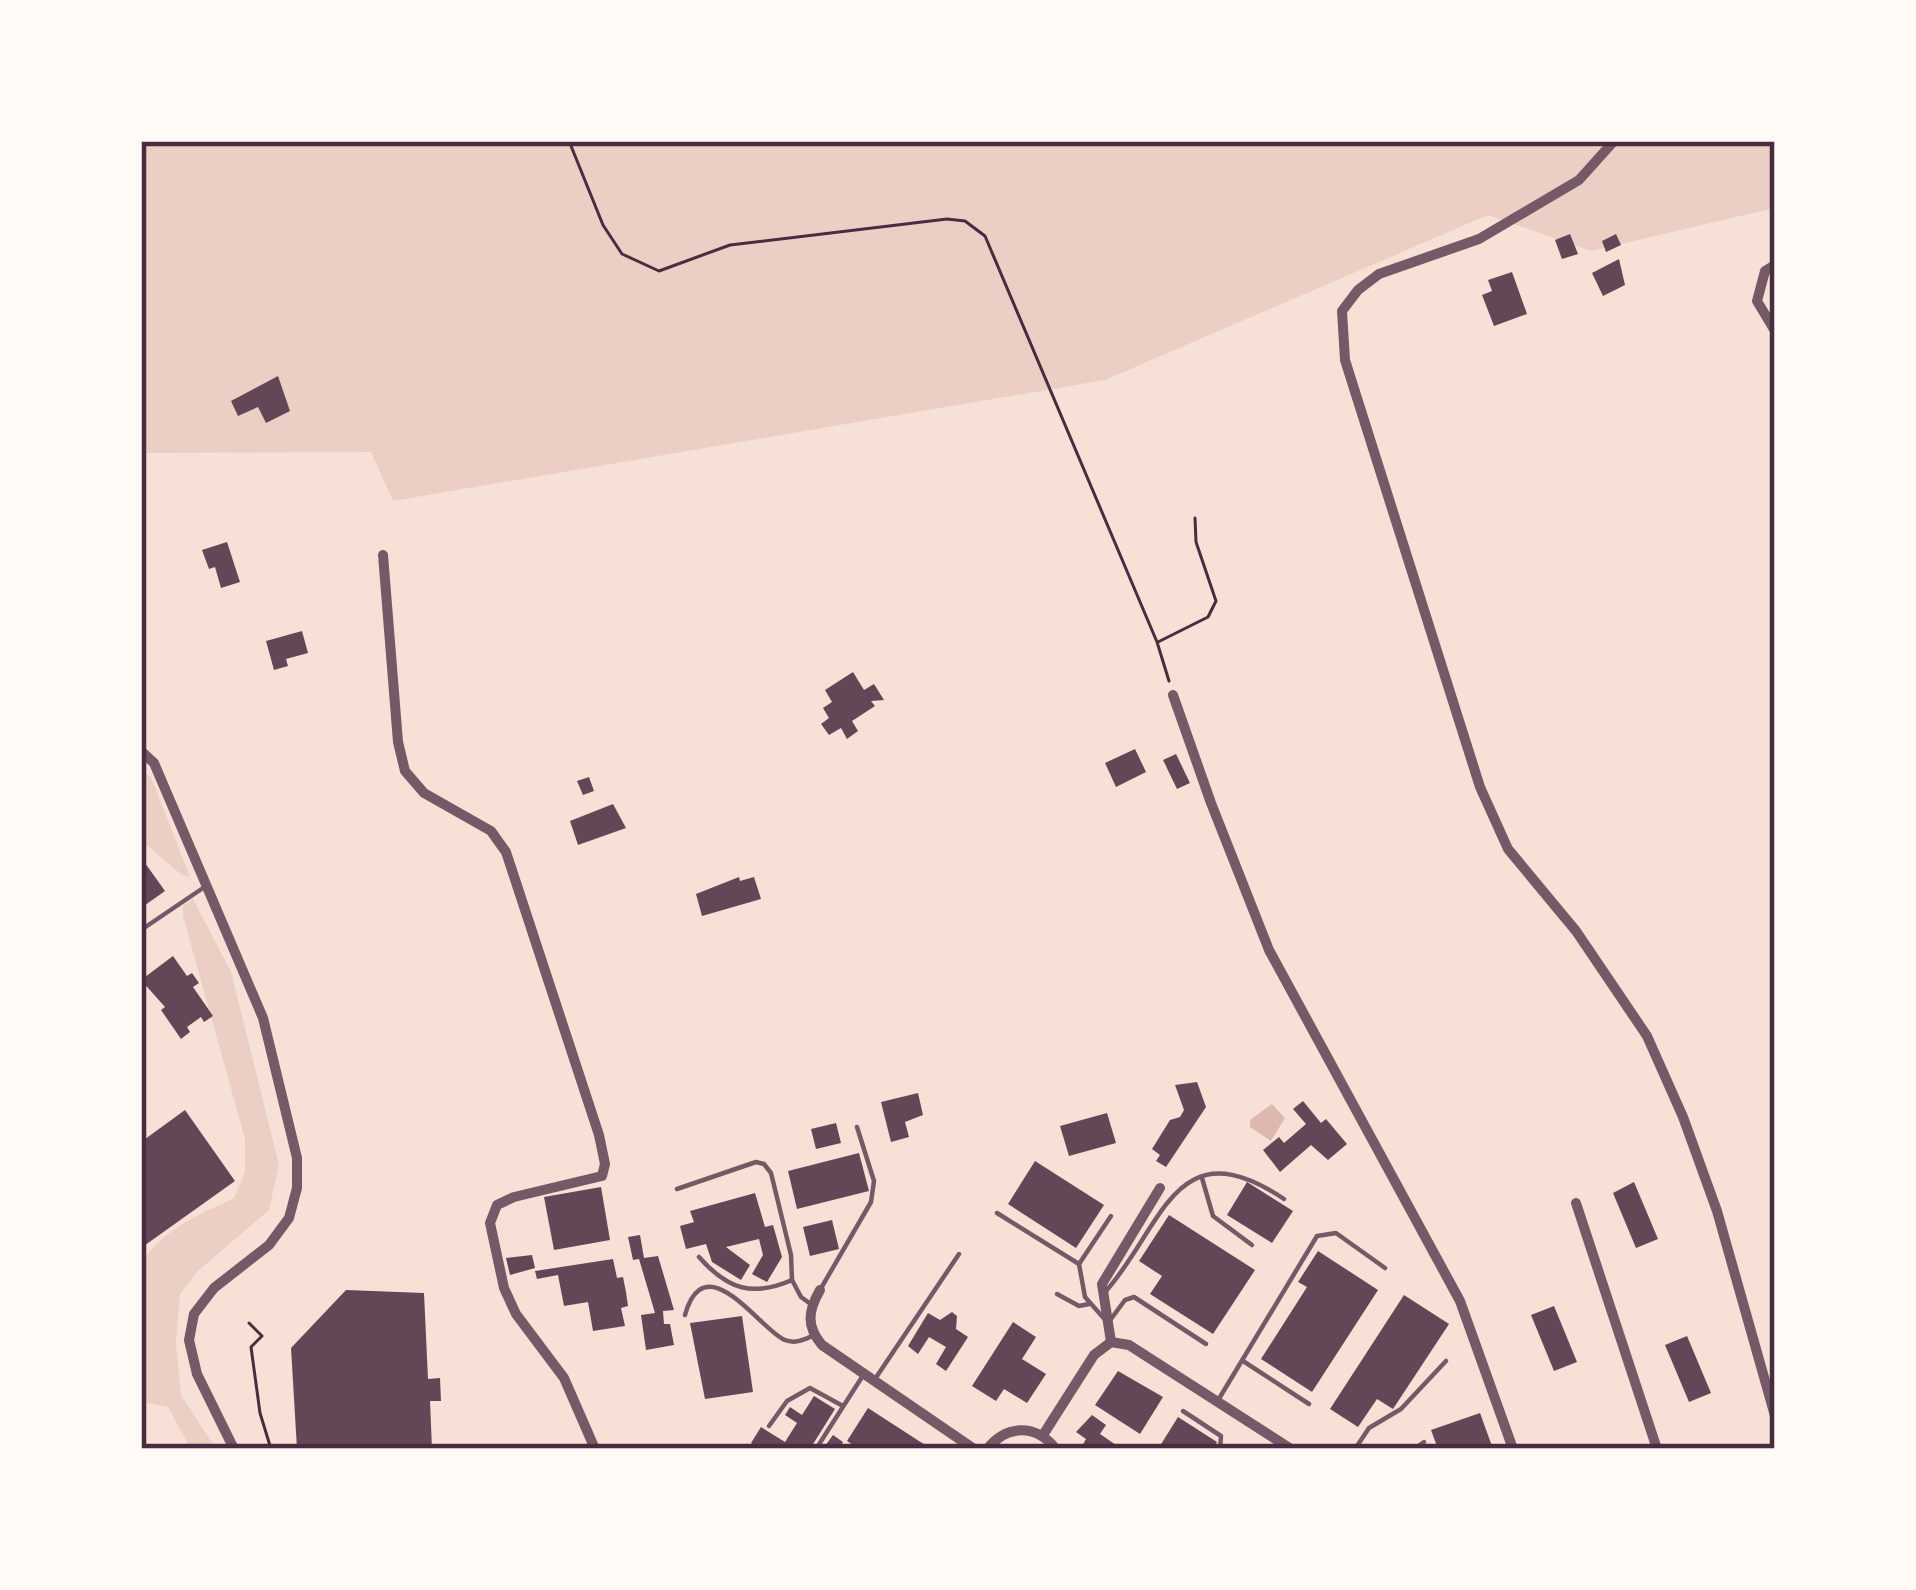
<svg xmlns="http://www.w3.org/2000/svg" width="1916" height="1590" viewBox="0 0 1916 1590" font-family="Karla,sans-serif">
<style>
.green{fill:#ebcfc5}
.water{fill:#dcb8b0}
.building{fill:#644757}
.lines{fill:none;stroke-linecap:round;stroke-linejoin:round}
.path{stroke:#4a2c40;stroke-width:3}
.service{stroke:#755966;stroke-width:4.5}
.minor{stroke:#755966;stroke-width:10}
.neatline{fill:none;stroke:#4a2c40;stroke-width:4.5}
</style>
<rect width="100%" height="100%" fill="#f7e1d7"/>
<g class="green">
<polygon points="141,141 1775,141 1775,208 1591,251 1488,215 1105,380 393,501 371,452 141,453"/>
<polygon points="141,771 151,777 190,877 182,875 141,840"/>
<path d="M193,899L231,972L279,1165L269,1210L197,1272L180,1294L176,1343L181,1395L216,1449H191L168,1407L141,1402V1264C162,1229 199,1215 234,1198L245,1172V1139L183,916V906Z"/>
</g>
<polygon class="water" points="1272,1104 1285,1118 1271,1141 1250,1127 1250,1120"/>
<g class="building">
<polygon points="1570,234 1578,254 1562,259 1555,240"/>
<polygon points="1616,234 1621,245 1606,252 1602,241"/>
<polygon points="1619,259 1625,285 1603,296 1592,273"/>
<polygon points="1512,272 1527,314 1494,326 1482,295 1492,291 1488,280"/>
<polygon points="278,376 290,411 266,423 258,407 238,416 231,401"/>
<polygon points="227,542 240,582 221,588 215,567 209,569 202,550"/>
<polygon points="302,631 308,653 286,659 288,666 274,670 266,641"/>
<polygon points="853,672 864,690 874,684 884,700 871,701 875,706 852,721 858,731 847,739 841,728 829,735 821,724 829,718 823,708 832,702 825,690"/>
<polygon points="1135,749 1146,772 1116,787 1105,763"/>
<polygon points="1176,754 1190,783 1177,789 1163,760"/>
<polygon points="589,777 594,791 583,795 577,781"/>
<polygon points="613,804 626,828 578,845 570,821"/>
<polygon points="145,863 165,891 141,908 141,866"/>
<polygon points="739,877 740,881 754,877 761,899 702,916 696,894"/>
<polygon points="173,956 187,976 192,973 199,983 193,987 213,1016 204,1022 201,1017 187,1027 190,1032 181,1039 161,1010 165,1007 141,980"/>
<polygon points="1197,1082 1206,1107 1166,1167 1156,1161 1160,1155 1152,1149 1170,1120 1180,1117 1184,1110 1175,1085"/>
<polygon points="918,1093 923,1115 905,1122 909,1137 891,1142 881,1102"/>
<polygon points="1303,1101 1321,1123 1326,1119 1347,1144 1328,1160 1311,1145 1280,1172 1263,1150 1279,1137 1284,1143 1306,1124 1293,1109"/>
<polygon points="185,1110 235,1181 141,1248 141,1142"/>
<polygon points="1107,1113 1116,1143 1069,1156 1060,1126"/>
<polygon points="836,1123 841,1143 816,1149 811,1129"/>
<polygon points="859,1153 869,1191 797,1209 788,1171"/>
<polygon points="1035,1161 1104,1205 1076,1248 1008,1204"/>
<polygon points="1247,1182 1293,1211 1272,1243 1227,1215"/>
<polygon points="1634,1182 1658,1239 1636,1248 1613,1193"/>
<polygon points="601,1187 610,1240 554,1250 544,1197"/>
<polygon points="755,1193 765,1227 773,1225 782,1257 767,1282 752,1274 763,1255 759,1239 726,1247 750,1265 741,1280 712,1262 706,1244 686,1249 680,1226 694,1222 690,1211"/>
<polygon points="1169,1215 1255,1270 1213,1334 1150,1294 1162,1276 1139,1261"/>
<polygon points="832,1220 839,1249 810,1256 803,1227"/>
<polygon points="640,1235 644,1258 658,1256 674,1310 663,1311 664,1324 670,1324 674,1345 646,1350 641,1315 655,1313 639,1259 633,1260 628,1237"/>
<polygon points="1318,1251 1378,1290 1312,1392 1261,1359 1307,1287 1298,1282"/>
<polygon points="532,1255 535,1268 510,1275 506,1258"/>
<polygon points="613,1259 617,1278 623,1277 626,1292 628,1306 621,1308 625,1326 593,1331 588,1302 564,1306 558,1275 537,1279 535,1271"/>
<polygon points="346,1290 424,1293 428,1379 440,1378 441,1401 430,1401 432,1449 297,1449 291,1348"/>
<polygon points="1404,1295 1449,1324 1393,1409 1377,1399 1358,1427 1330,1409"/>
<polygon points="1554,1306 1577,1362 1554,1371 1531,1315"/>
<polygon points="952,1312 957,1316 956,1329 968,1337 946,1371 936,1364 946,1347 929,1337 918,1354 908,1346 928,1313 940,1320"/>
<polygon points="742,1316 753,1392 705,1399 690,1323"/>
<polygon points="1013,1322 1036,1337 1022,1359 1046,1374 1027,1403 1004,1389 996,1401 972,1386"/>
<polygon points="1687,1336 1711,1393 1689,1402 1665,1345"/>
<polygon points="1118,1371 1163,1397 1140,1434 1095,1405"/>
<polygon points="814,1396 835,1409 810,1449 760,1449 751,1443 761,1427 785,1442 797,1423 785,1415 790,1407 802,1415"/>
<polygon points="868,1408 919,1441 932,1449 859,1449 847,1441"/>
<polygon points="1480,1413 1493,1449 1438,1449 1431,1430"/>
<polygon points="1092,1415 1106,1425 1100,1434 1122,1449 1082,1446 1086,1439 1076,1432"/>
<polygon points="1178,1417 1217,1442 1213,1449 1158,1449"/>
<polygon points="833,1435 843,1442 839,1449 825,1446"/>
</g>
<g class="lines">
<g class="path">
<polyline points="318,141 331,141"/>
<polyline points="569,141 603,225 622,254 659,271 730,245 947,219 965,221 985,236 1157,642 1169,681"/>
<polyline points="1158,642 1208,617 1216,601 1196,542 1195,518"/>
<polyline points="249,1323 262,1336 251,1347 260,1413 271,1449"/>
</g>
<g class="service">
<polyline points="141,930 206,886"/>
<polyline points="1202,1178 1213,1216 1252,1245"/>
<polyline points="677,1189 756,1162 764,1164 771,1173 791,1255 792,1280 801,1297 812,1305"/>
<polyline points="997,1213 1079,1264 1085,1297 1108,1323 1125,1300 1134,1297 1206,1344"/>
<path d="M699,1257C728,1290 753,1297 792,1280"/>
<polyline points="1079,1264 1111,1216"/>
<polyline points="820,1290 871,1202 874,1181 857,1127"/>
<path d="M1106,1291C1163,1227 1175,1126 1284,1199"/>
<polyline points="1057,1294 1079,1306 1089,1304"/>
<path d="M685,1315C705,1242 763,1333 785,1340C795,1344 803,1340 812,1336"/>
<polyline points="1243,1361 1309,1404"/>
<polyline points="875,1379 959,1254"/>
<polyline points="1217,1402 1317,1236 1336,1233 1385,1268"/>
<polyline points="1183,1411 1221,1436 1220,1449"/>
<polyline points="769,1426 787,1401 810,1388 843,1406"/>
<polyline points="816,1449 862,1377"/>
<polyline points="1355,1449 1369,1428 1401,1409 1446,1361"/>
<polyline points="1414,1449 1424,1442"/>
</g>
<g class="minor">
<polyline points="1614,141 1579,180 1479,239 1379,274 1358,290 1342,311 1345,360 1480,787 1508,849 1576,931 1647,1036 1683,1117 1717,1211 1775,1416"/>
<polyline points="1775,265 1765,271 1757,301 1775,331"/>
<polyline points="383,555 398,742 405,771 424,793 491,831 506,852 599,1135 605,1164 602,1176 514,1197 497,1205 490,1223 504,1288 516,1314 564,1378 595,1449"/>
<polyline points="1173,695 1211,803 1269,950 1460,1301 1513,1449"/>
<polyline points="141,751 154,763 263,1018 297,1158 297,1188 289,1218 269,1245 214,1288 194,1314 189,1340 197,1374 234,1449"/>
<polyline points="1576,1203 1657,1449"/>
<path d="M820,1290C808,1311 806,1326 822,1345L974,1449"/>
<polyline points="1111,1342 1102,1284 1160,1188"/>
<polyline points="1043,1435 1094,1355 1111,1342 1129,1345 1291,1449"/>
<path d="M987,1449C1007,1424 1036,1424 1056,1449"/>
</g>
</g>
<rect width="1916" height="1590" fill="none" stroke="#fffaf5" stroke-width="288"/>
<rect x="144" y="144" width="1628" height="1302" class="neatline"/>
</svg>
